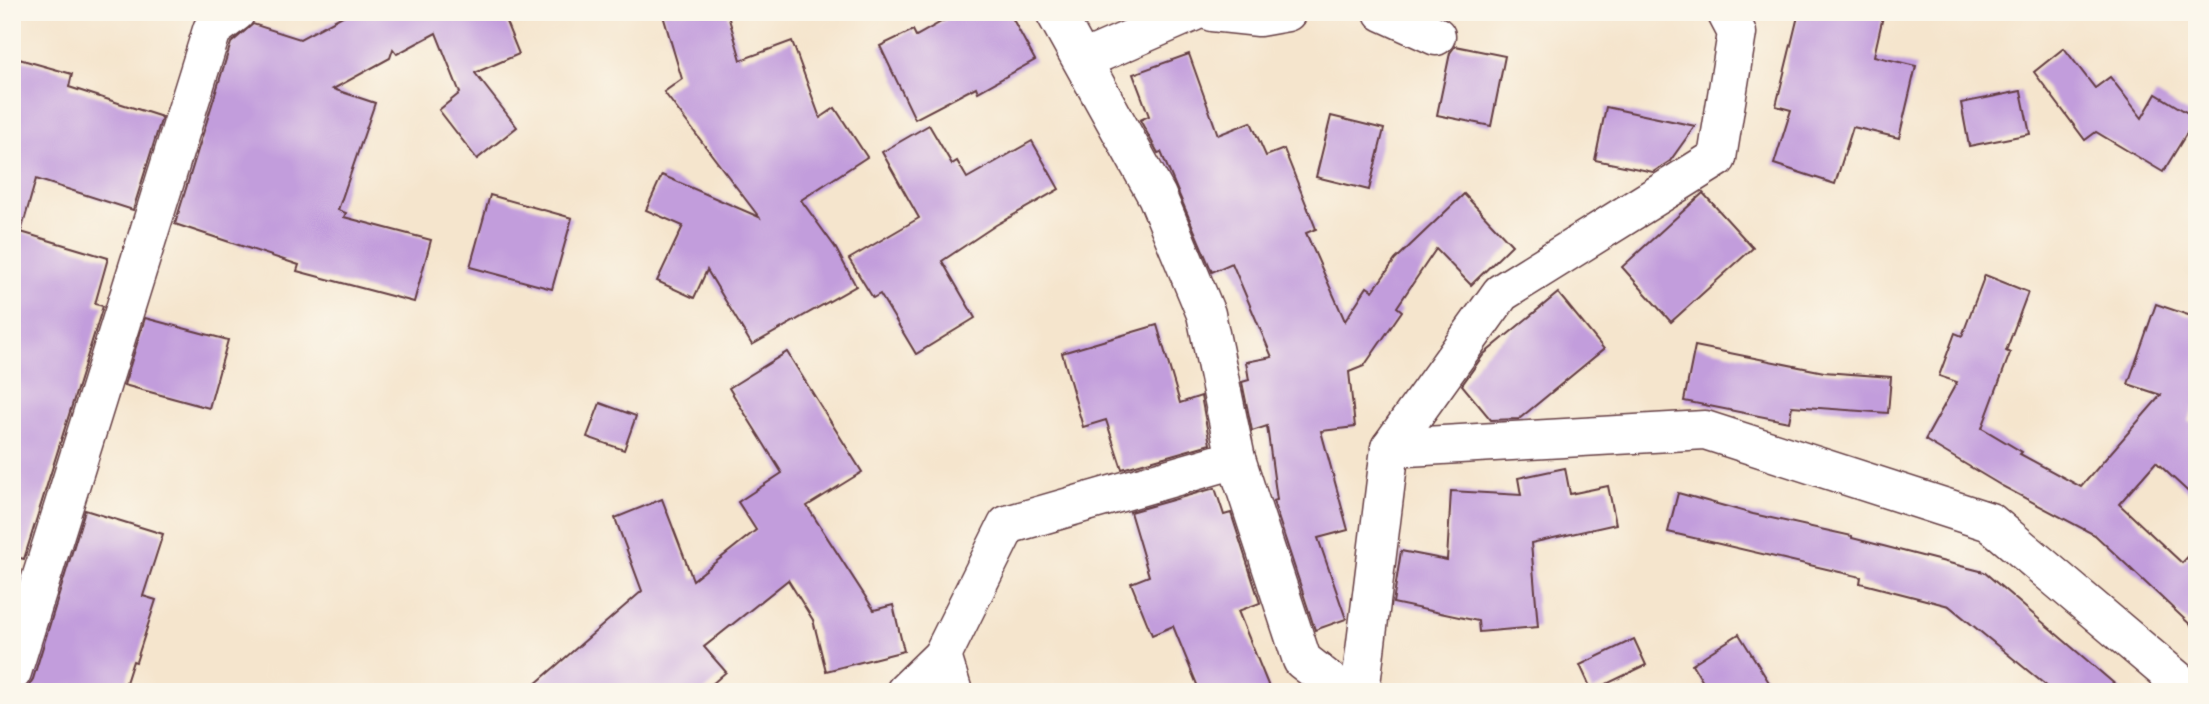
<svg xmlns="http://www.w3.org/2000/svg" width="2209" height="704" viewBox="0 0 2209 704" font-family="Pangolin,sans-serif">
<style>
.building{fill:#c29ddc}
.lines{fill:none;stroke-linecap:round;stroke-linejoin:round}
.minor-casing{stroke:#643d43;stroke-width:41}
.minor{stroke:#fff;stroke-width:38}
</style>
<rect width="100%" height="100%" fill="#fbf7ec"/>
<filter id="ink" filterUnits="userSpaceOnUse"><feTurbulence type="fractalNoise" baseFrequency=".0143" numOctaves="2"/><feDisplacementMap in="SourceGraphic" scale="14" xChannelSelector="R" yChannelSelector="G"/><feConvolveMatrix kernelMatrix="1 2 1 2 8 2 1 2 1" color-interpolation-filters="sRGB"/></filter>
<filter id="wash" filterUnits="userSpaceOnUse"><feTurbulence type="fractalNoise" baseFrequency=".00686" numOctaves="4" result="noise"/><feDisplacementMap in="SourceGraphic" scale="28" xChannelSelector="R" yChannelSelector="G"/><feGaussianBlur stdDeviation="1.57" result="paint"/><feColorMatrix in="noise" values="0 0 0 0 0 0 0 0 0 0 0 0 0 0 0 0 0 1.4 0 .05"/><feComposite in="paint" operator="in"/></filter>
<g filter="url(#wash)">
<rect width="100%" height="100%" fill="#f5e5cd"/>
<g id="blocks">
<g class="building">
<polygon points="350,12 502,12 519,54 475,73 517,127 477,159 439,110 460,93 436,33 397,54 393,49 390,58 333,89 375,103 338,210 346,213 344,217 431,240 414,302 297,271 299,265 175,224 231,43 253,24 300,39"/>
<polygon points="662,12 727,12 741,60 792,41 820,118 835,108 867,157 801,200 835,247 856,286 752,345 707,270 694,298 657,281 683,226 646,210 662,175 759,217 664,92 682,79"/>
<polygon points="959,12 1009,12 1035,60 978,92 976,87 915,119 880,46 913,30 916,36"/>
<polygon points="1799,12 1884,12 1874,56 1916,66 1899,138 1853,127 1835,184 1774,164 1791,110 1776,106"/>
<polygon points="1455,46 1505,56 1491,126 1437,115 1450,53"/>
<polygon points="2064,48 2095,88 2110,77 2142,118 2156,94 2196,118 2163,172 2096,132 2085,140 2034,72"/>
<polygon points="1189,54 1218,135 1251,122 1266,156 1284,149 1316,229 1306,233 1345,321 1367,287 1373,291 1395,260 1464,194 1512,245 1471,285 1436,249 1397,307 1402,311 1364,366 1349,372 1355,427 1321,431 1348,530 1318,538 1346,619 1315,630 1273,501 1277,500 1267,426 1252,431 1242,382 1249,380 1246,362 1272,357 1232,263 1212,272 1161,152 1158,153 1140,120 1149,116 1133,74"/>
<polygon points="12,57 72,74 69,87 162,117 133,210 36,179 21,232 108,258 95,304 103,306 24,559 12,556"/>
<polygon points="2021,91 2030,134 1969,146 1961,103"/>
<polygon points="1606,107 1695,126 1670,161 1653,172 1595,160"/>
<polygon points="1331,116 1384,129 1369,190 1316,177"/>
<polygon points="929,125 952,164 957,161 967,178 1032,141 1059,189 996,225 942,261 975,318 916,354 880,294 873,298 849,259 919,218 882,152"/>
<polygon points="1703,193 1753,248 1671,322 1622,267"/>
<polygon points="490,195 572,218 552,289 470,267"/>
<polygon points="1985,275 2028,292 2006,351 2010,353 1982,428 2022,452 2020,454 2081,487 2161,395 2128,384 2156,304 2197,318 2197,408 2194,407 2189,421 2197,428 2197,500 2156,462 2119,504 2182,563 2197,547 2197,631 2095,535 2002,486 1925,440 1957,382 1939,376 1955,333 1962,336"/>
<polygon points="1558,293 1604,349 1519,419 1491,420 1462,385 1484,354"/>
<polygon points="145,318 228,340 209,408 124,385"/>
<polygon points="1157,325 1180,403 1201,396 1210,444 1122,469 1106,420 1083,427 1062,353"/>
<polygon points="1695,346 1824,372 1891,377 1888,413 1792,406 1789,422 1684,401"/>
<polygon points="787,352 862,472 807,506 874,610 893,605 904,651 826,671 813,620 788,580 704,647 726,672 703,692 526,692 642,591 615,518 662,499 693,580 756,530 738,502 782,473 729,388"/>
<polygon points="600,403 636,416 624,450 587,437"/>
<polygon points="1565,468 1570,494 1608,486 1616,524 1531,543 1538,627 1479,632 1478,621 1393,603 1401,551 1447,560 1451,491 1521,495 1518,478"/>
<polygon points="1215,488 1224,515 1231,513 1260,603 1238,611 1271,692 1200,692 1173,626 1152,635 1131,583 1149,576 1130,512"/>
<polygon points="1678,493 1753,514 1852,536 1852,538 1984,572 2124,692 2054,692 1949,606 1860,583 1861,577 1668,532"/>
<polygon points="85,510 163,534 143,596 156,600 136,662 133,661 123,692 25,692 33,679"/>
<polygon points="1739,634 1775,692 1709,692 1692,664"/>
<polygon points="1634,639 1646,665 1592,691 1580,665"/>
</g>
</g>
</g>
<g filter="url(#ink)">
<use href="#blocks" fill-opacity="0" stroke="#643d43" stroke-width="2"/>
<g class="lines">
<g class="minor-casing">
<g id="minor">
<polyline points="1055,12 1157,196 1206,314 1236,459"/>
<polyline points="1212,12 1259,17 1287,12"/>
<polyline points="1383,12 1436,36"/>
<polyline points="1083,60 1193,12"/>
<polyline points="1390,448 1705,430 1990,522 2191,692"/>
<polyline points="942,656 953,692"/>
<polyline points="12,672 212,30 236,12"/>
<polyline points="905,692 942,656 1007,525 1236,459 1302,660 1343,692"/>
<polyline points="1360,692 1390,448 1501,293 1717,158 1737,33 1726,12"/>
</g>
</g>
<use href="#minor" class="minor"/>
</g>
</g>
<rect width="2209" height="704" fill="none" stroke="#fbf7ec" stroke-width="42"/>
</svg>
